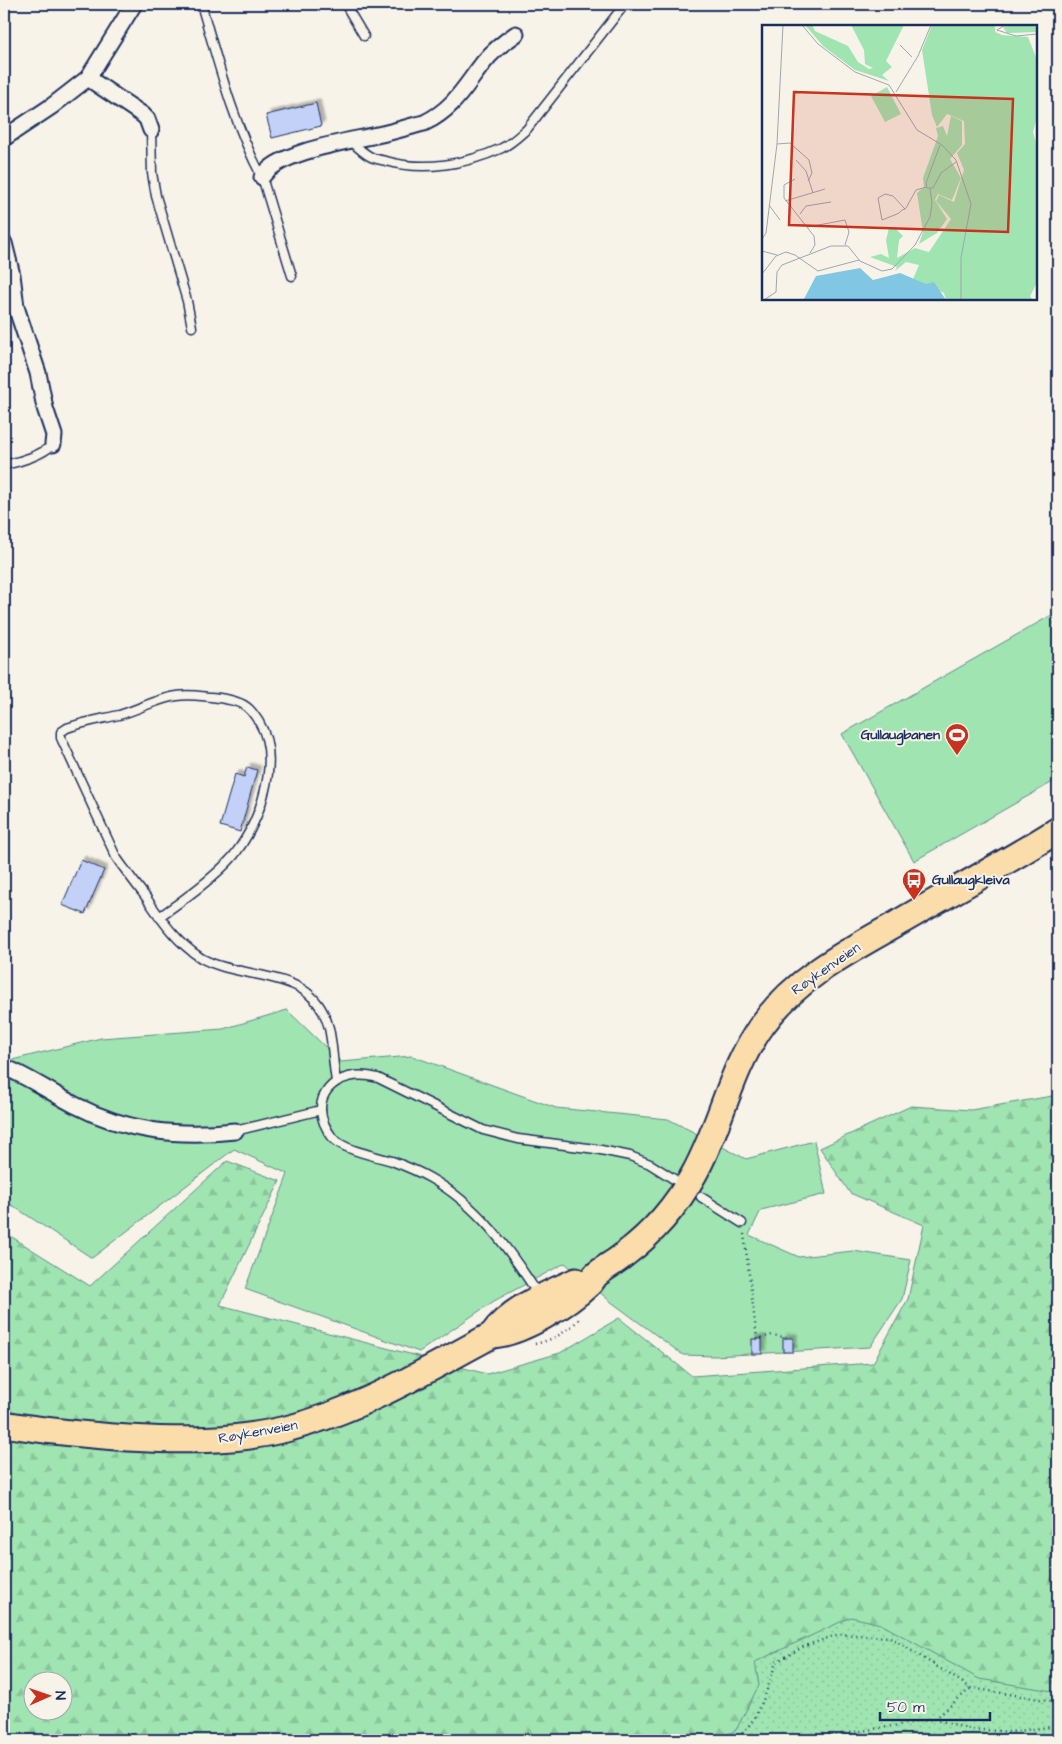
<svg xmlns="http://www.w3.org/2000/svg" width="1062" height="1744" viewBox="0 0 1062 1744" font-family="'Architects Daughter',sans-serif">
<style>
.green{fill:#a0e5b1;stroke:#5e8a88}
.forest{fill:url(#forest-firs);stroke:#5e8a88;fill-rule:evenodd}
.park{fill:url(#park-dots);stroke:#5e8a88}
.building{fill:#c3d0f7;stroke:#1b2f5e;filter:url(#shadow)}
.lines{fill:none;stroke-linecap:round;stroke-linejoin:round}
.service-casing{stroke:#1b2f5e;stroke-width:11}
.minor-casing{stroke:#1b2f5e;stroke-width:19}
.trunk-casing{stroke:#1b2f5e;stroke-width:29}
.path{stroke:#1b2f5e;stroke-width:2.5;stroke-dasharray:1 4;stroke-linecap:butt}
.service{stroke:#f7f3e8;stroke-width:8}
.minor{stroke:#f7f3e8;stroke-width:15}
.trunk{stroke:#faddab;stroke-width:25}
.labels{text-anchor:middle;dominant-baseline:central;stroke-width:4;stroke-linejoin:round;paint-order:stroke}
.poi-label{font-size:14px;font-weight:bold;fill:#1b2f5e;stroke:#f7f3e8;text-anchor:end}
.street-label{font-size:14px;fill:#1b2f5e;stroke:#f7f3e8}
.inset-road{fill:none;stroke:#9fa5b1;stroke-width:1}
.view{fill:#c8321e;fill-opacity:0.15;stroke:#c8321e;stroke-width:2.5}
.inset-edge{fill:none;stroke:#1b2f5e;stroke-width:2.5}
</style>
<defs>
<pattern id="forest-firs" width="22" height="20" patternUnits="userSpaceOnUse" patternTransform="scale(1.25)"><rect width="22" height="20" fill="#a0e5b1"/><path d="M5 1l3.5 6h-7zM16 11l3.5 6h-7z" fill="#89c59b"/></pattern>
<pattern id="park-dots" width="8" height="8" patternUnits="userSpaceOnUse" patternTransform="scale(1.25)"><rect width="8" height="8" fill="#a0e5b1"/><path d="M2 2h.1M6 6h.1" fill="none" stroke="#89c59b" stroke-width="1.8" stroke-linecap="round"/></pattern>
<filter id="shadow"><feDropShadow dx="4" dy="-4" stdDeviation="1" flood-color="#0004"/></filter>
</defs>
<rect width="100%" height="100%" fill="#f7f3e8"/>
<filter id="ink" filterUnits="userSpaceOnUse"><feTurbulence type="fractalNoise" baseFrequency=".02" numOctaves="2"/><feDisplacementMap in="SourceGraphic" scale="10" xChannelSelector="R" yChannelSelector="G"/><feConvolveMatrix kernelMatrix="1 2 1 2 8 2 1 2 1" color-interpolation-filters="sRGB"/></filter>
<g filter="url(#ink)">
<g class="green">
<polygon points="1050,616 1058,631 1058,779 914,861 842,734"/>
<polygon points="287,1010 341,1062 412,1056 556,1108 668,1119 746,1159 814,1141 826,1194 761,1210 749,1235 799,1257 853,1251 911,1260 902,1299 870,1347 715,1356 683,1355 610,1301 565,1263 494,1301 419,1352 245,1289 288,1174 234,1149 92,1258 4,1200 4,1062 101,1038 223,1029"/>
</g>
<path class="forest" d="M1058,1095V1740H4V1232L90,1286L227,1161L280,1181L220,1305L487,1374L560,1353L619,1318L692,1376L873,1363L908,1299L924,1225L850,1193L820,1148L911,1106L971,1110ZM32,1682H62V1712H32Z"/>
<polygon class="park" points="851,1617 881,1624 979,1679 1058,1692 1058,1740 717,1740 736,1730 759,1685 755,1662"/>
<g class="building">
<polygon points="316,103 321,126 272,138 266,115"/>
<polygon points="247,767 257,770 240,832 220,826 235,774 244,777"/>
<polygon points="81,860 104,870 85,914 62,905"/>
<rect x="783" y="1338" width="10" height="14"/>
<rect x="752" y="1339" width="10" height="15"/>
</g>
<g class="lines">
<g class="service-casing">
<g id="service">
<path d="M201,4C218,62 233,123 262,177L292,276"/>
<polyline points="345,4 364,36"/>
<polyline points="151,130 152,173 156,196 187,301 192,327"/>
<path d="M350,140C356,146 363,153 371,157C375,159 381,160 386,161C424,172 467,164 502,148C512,143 519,136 527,129L625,4"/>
<path d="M4,465C19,462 43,455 53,444"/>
<path d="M159,917C181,902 219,874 235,854C260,821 282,760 259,722C253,713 248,705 237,702C229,699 220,698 211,697C200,696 188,694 177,696C159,698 137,710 119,715C102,719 84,722 67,728L61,732V738L116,857C125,870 135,883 145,896C161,919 176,942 201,958C217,967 237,970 255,974C291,981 319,989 329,1028C333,1046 333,1064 336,1081"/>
<polyline points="235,1131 321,1110"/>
<polyline points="701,1197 742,1223"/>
<path d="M538,1294C509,1249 478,1205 430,1178C418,1171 405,1166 392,1161C376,1156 342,1150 332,1137C303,1099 336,1066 378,1078L483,1130L518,1139L596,1149L630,1156L650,1164L677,1181"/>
</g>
</g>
<g class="minor-casing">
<g id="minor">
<polyline points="88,78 143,115 147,119 151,130"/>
<polyline points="4,138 52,106 88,78 134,4"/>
<path d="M262,177C278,152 344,142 372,136C390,133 407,127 424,123C454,109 465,86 484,62C493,51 504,42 516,34"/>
<polyline points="4,243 12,275 16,307 38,373 45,408 54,435 53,444"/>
<path d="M4,1067C29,1077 51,1093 75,1105C127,1132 177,1137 235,1131"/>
</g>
</g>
<g class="trunk-casing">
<g id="trunk">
<path d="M492,1335C520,1334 568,1304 589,1284C592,1282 593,1278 596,1275C605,1267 616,1262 625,1254C653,1233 677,1205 694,1174C721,1126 730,1069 763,1024C797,977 849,951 898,923C951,892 1006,863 1058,830"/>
<path d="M4,1424C45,1431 86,1435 128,1438C181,1441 234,1442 286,1429C360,1410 426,1371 492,1335C511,1308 547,1294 576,1281"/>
</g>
</g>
<g class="path">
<polyline points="744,1234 757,1339 772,1335 789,1338"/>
<path d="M535,1344C553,1340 569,1331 581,1317"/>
<polyline points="935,1719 971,1688"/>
<path d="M735,1740C759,1721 767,1690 776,1662L803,1647L839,1634L890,1637L971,1688L1058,1702"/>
<polyline points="806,1740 935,1719 970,1729 1010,1732 1058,1726"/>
</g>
<use href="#service" class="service"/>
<use href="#minor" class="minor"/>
<use href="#trunk" class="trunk"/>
</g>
</g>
<defs>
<g id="stadium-pin" transform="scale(1.25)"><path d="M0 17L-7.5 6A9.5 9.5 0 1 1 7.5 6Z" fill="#c8321e" stroke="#f7f3e8"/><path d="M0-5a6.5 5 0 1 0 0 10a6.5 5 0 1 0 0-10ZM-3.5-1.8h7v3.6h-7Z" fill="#fff"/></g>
<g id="bus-pin" transform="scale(1.25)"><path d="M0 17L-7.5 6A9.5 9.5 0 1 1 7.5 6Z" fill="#c8321e" stroke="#f7f3e8"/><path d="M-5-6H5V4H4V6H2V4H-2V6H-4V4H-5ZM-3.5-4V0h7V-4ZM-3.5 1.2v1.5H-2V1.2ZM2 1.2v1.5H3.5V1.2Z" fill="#fff"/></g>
</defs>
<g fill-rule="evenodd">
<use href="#stadium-pin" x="957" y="735"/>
<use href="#bus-pin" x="914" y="880"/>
</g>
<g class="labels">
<g class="poi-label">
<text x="940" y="735">Gullaugbanen</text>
<text x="932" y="880" text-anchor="start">Gullaugkleiva</text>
</g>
<g class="street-label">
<text transform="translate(826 969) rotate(-35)">Røykenveien</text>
<text transform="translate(258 1432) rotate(-10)">Røykenveien</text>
</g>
</g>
<g transform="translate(762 25)">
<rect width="275" height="275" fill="#f7f3e8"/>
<path d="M125,62L139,89L123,97L109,71ZM189,91L200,96V120L188,134L199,153L190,175L176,169L173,175L185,194L175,208L157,219L161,207L155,168L162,162L161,153L176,111L174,103L181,101L185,111Z" fill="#a0e5b1"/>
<path d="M43,0H50L53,6L86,21L96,37L107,44L111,43L103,39L102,25L89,0H142L124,36L130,42L120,50L127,56L93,45L61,21ZM170,0H233V7L240,10L266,12L272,27L275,36V92L271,107L275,121V258L268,271L271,275H184L182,268L151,254L157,240L144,237L133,246L135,242L108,232L119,229L127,233L124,215L127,203H133L141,211L137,215L135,233L153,223L167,227L189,194L174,176L177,170L192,177L202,145L195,128L203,119L202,96L185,89L175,102L170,90L160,25ZM246,0H273L275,7L245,8L241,2Z" fill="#a0e5b1"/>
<path d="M265,44L274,49L275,68L262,110L251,130L247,115L239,112L234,100L242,84L251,49Z" fill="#a0e5b1"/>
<path d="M98,243L111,255L138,248L164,259L172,257L184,275L42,274L54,251Z" fill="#81c6e2"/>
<path class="inset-road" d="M40,0L56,19L93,47L127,60L155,105L180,120L194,135L209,179L199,233V275M243,0L235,5L254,11L275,9M138,20L150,32M134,67L156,31L169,0M15,119L28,118L47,135L50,148L46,156M178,120L164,158L165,163H171L179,148L194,137M34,135L44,146L51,168M33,154L22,160V173L52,211L53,220L48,228M23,176L63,164M7,180L18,195M143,184L131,171L123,169L116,173L120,195L135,189L137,188L140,185L143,184L144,183L154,165L164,162M38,189L44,181L69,177M46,202L83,195L87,207L83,220M0,214L4,208L15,119L21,0M0,226L15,230M0,249L14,231L24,227L33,230L56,246L97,235M2,275L14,267L15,247L20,240L69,221H86L98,236L120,246L130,244L153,220L168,192L170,178L168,164"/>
<path class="view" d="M32,67L251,74L246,207L27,200Z"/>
<rect width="275" height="275" class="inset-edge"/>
</g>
<rect width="1062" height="1744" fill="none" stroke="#f7f3e8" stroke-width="20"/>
<rect x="10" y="10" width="1042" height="1724" fill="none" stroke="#1b2f5e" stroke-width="2" filter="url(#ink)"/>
<g transform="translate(48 1696) rotate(88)"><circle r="24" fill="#f7f3e8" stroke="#9fa5b1"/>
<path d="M0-4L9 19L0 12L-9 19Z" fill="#c8321e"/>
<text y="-8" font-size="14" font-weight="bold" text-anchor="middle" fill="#1b2f5e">N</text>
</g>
<path d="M880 1712v8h110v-8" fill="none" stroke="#1b2f5e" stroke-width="2.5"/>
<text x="887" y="1712" font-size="15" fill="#1b2f5e" stroke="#f7f3e8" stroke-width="4" paint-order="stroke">50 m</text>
</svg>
